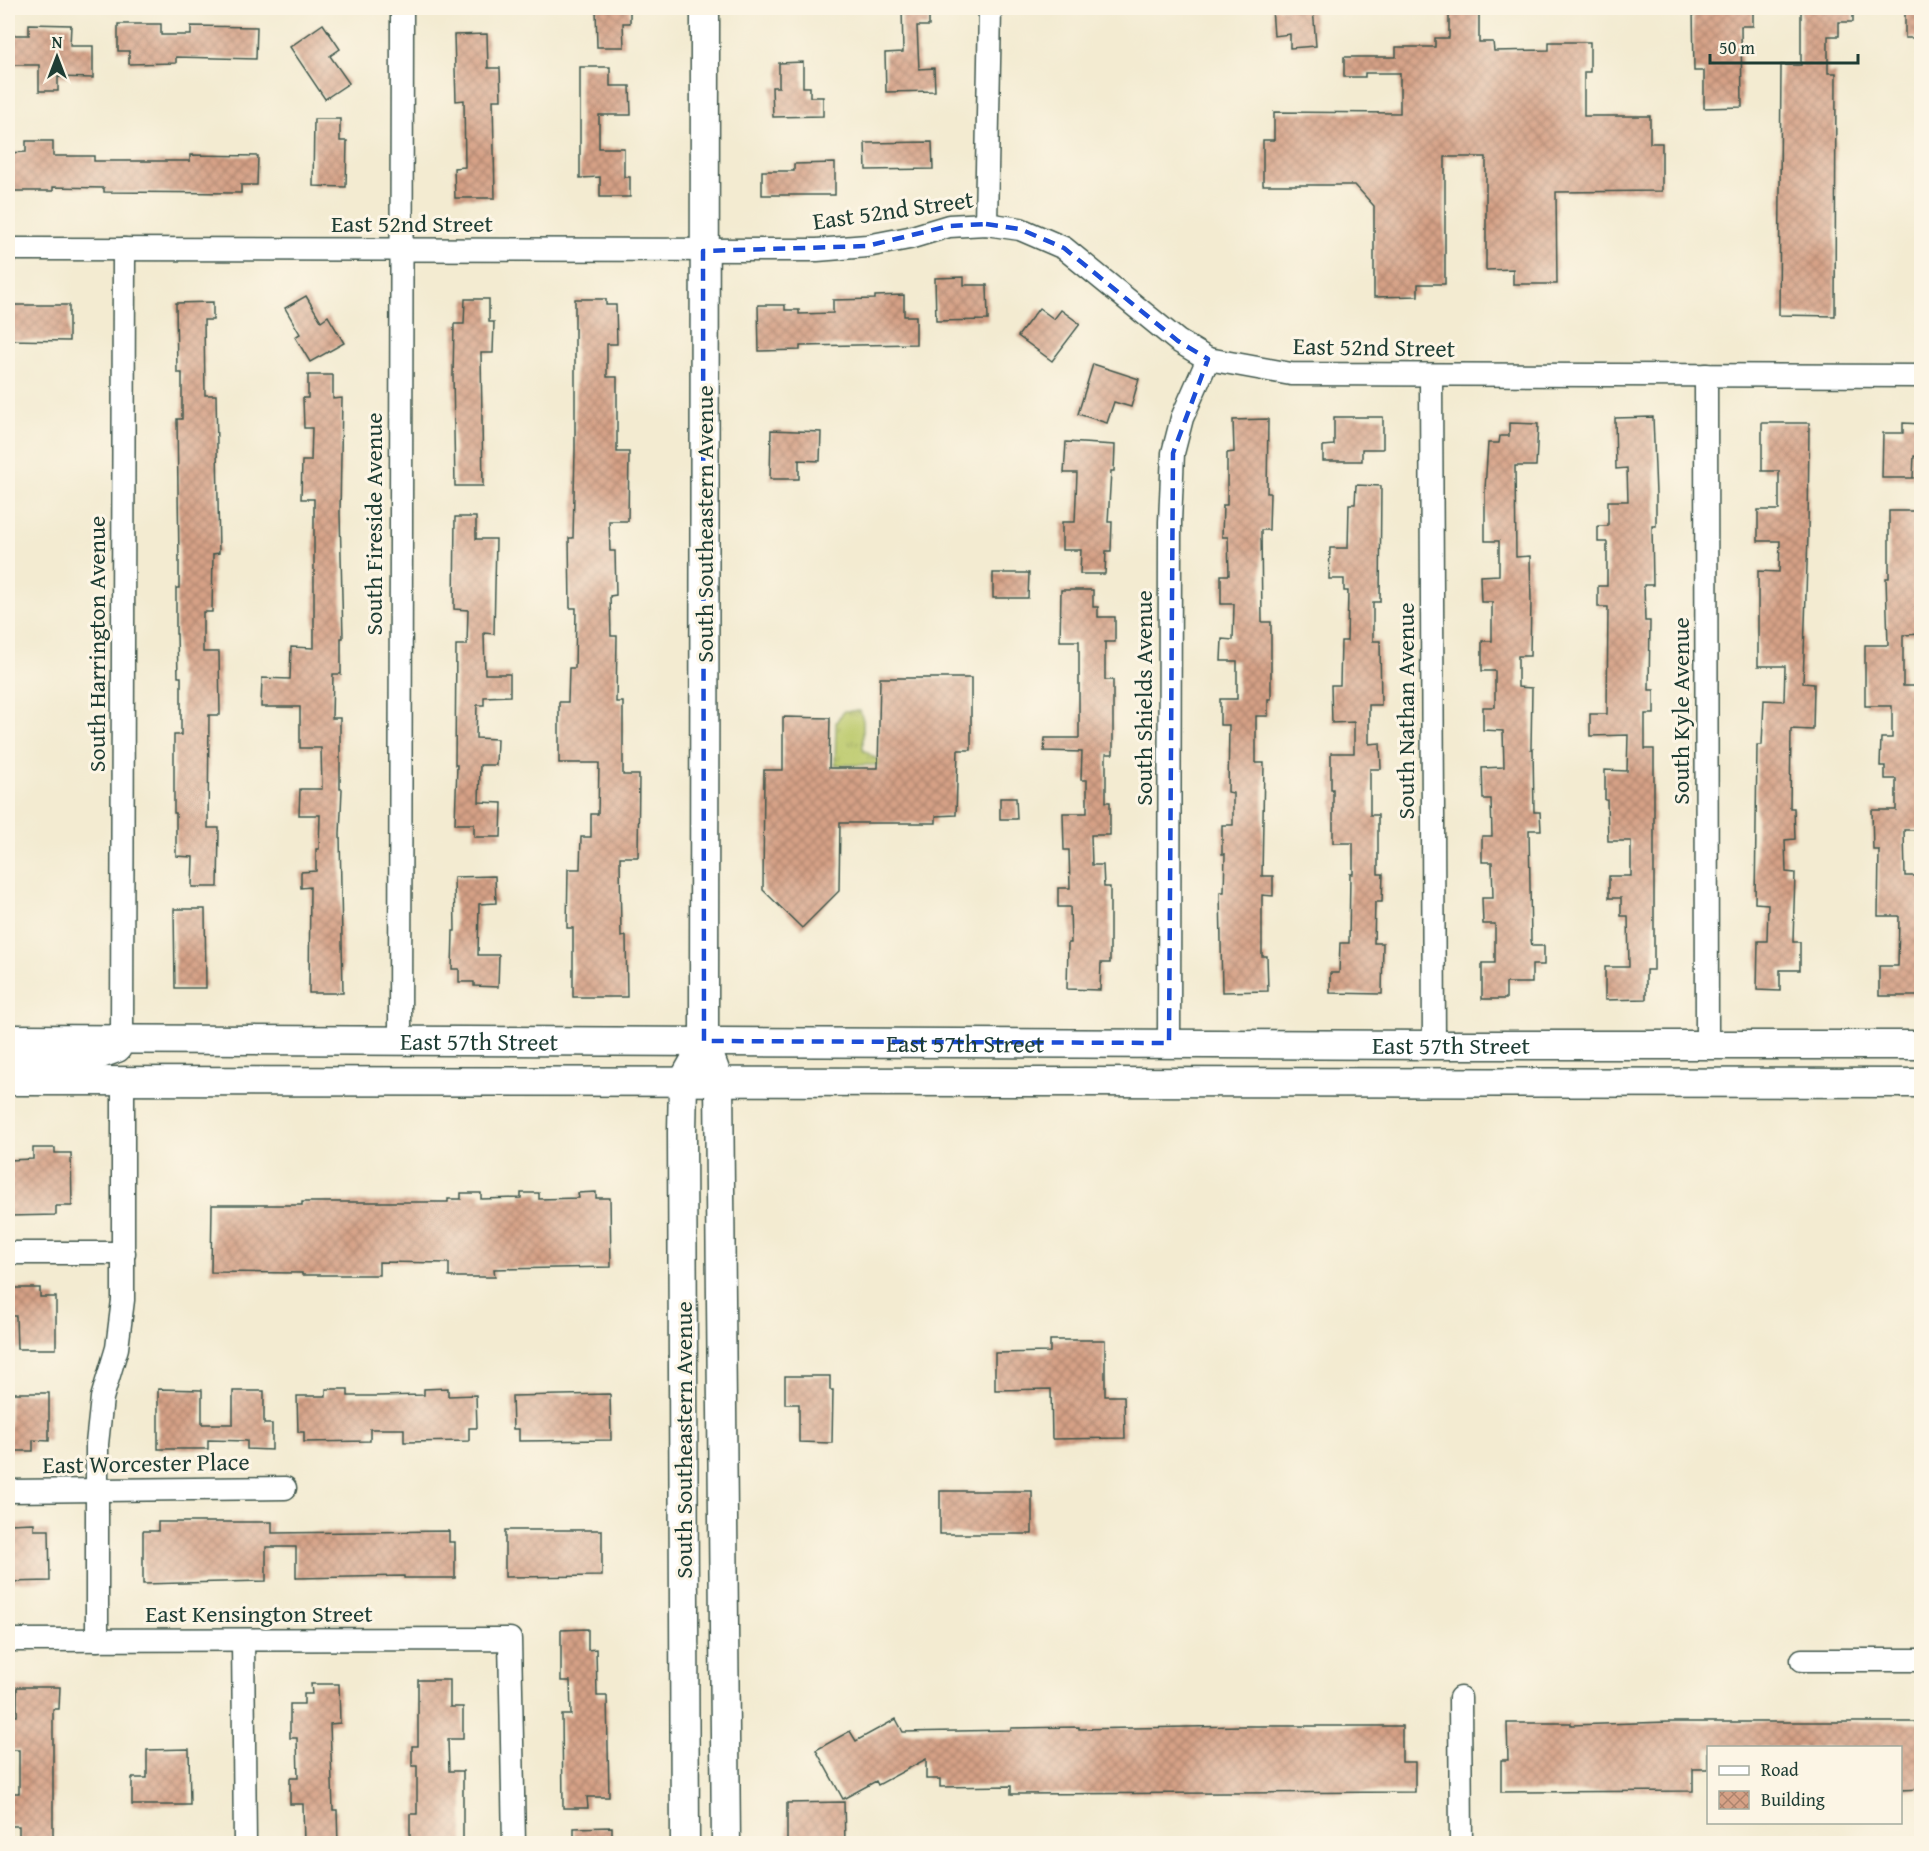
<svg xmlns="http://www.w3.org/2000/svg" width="1929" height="1851" viewBox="0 0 1929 1851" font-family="'Gentium Book Plus',serif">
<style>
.park{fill:url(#park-tufts);stroke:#6d8350;stroke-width:1.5}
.building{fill:url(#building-cross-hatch)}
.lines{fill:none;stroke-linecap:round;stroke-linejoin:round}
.minor-casing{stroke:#3f574c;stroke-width:25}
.major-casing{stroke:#3f574c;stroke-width:31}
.minor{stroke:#fff;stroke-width:22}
.major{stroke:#fff;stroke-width:28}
.marked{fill:none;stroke:#1d4ed8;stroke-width:4.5;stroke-dasharray:12 8;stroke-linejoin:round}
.labels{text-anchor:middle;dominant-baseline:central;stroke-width:6;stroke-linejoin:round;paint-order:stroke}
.street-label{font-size:24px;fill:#1f3d34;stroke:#fcf5e5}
</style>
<defs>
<pattern id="park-tufts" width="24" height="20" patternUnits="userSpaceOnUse" patternTransform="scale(1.5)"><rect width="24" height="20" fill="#bbc96b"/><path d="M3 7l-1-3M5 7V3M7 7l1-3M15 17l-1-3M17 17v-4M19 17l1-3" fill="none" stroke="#97a459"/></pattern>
<pattern id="building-cross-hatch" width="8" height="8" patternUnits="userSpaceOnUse" patternTransform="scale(1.5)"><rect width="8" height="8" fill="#d6a186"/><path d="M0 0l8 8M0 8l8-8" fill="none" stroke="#ad846e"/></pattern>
</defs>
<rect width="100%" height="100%" fill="#fcf5e5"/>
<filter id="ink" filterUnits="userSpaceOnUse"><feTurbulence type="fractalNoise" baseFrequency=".0167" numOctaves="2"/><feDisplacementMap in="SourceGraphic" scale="12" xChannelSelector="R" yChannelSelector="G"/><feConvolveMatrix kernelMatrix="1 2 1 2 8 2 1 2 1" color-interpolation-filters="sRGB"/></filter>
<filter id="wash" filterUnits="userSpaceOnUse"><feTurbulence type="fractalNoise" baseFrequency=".008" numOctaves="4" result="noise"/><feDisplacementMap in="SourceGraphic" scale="24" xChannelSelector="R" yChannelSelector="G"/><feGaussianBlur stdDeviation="1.35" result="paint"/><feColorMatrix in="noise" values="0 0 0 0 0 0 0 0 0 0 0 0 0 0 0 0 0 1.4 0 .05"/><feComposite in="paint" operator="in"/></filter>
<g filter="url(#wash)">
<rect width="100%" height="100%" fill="#f3ebd1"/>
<polygon class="park" points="844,711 860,711 863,720 863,750 880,761 879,765 835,765 836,722"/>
<g id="blocks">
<g class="building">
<polygon points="596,8 630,8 630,23 623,23 624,47 597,47"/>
<polygon points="902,8 929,8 929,26 917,26 919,69 934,68 935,91 886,92 885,53 903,52"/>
<polygon points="1272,8 1313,8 1316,46 1290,48 1290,34 1274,36"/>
<polygon points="1449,8 1479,8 1479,42 1493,42 1494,51 1549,50 1549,42 1590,42 1590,72 1584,72 1584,116 1650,116 1650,143 1662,143 1662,191 1556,192 1557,284 1513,284 1513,269 1486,270 1486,157 1445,157 1445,284 1418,284 1418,296 1374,297 1374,206 1355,185 1263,185 1263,140 1274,140 1274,112 1400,113 1400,73 1365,73 1365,77 1344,77 1344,57 1396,57 1396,47 1435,47 1435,38 1449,38"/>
<polygon points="1693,8 1753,8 1753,26 1741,26 1742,107 1704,108 1704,71 1694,71"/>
<polygon points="1801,8 1853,8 1853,22 1839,22 1839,36 1828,36 1828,73 1836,73 1835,316 1779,315 1781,65 1801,65"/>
<rect x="1905" y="8" width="17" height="30"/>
<polygon points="29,24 71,25 70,46 93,46 93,78 58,77 58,91 39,91 39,65 8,65 8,35 29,35"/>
<polygon points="118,24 161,24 161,35 191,35 191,26 257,27 256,59 176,57 176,63 129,64 129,51 118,51"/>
<polygon points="323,24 340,49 330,56 349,83 325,99 290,47"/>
<polygon points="487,34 488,68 500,68 501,100 493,100 495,198 455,198 454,168 465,167 464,100 456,101 454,35"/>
<polygon points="803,62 803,87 810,87 810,97 823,97 823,116 773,117 772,87 779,87 779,63"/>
<polygon points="580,67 610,67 610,86 630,86 631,115 599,115 599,148 624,148 624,177 630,177 630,197 600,197 600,177 580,178"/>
<polygon points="314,119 340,119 340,141 347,141 346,187 313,186"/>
<polygon points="26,141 53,141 53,156 94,156 94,161 190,161 190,155 258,156 257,185 241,185 241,193 104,192 104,188 53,187 53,191 8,191 8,153 26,152"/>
<polygon points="932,142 933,169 866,170 865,143"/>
<polygon points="835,163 835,195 762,195 762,171 794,171 794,164"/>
<polygon points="964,277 964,285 987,285 988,320 936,321 935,278"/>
<polygon points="904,295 904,316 916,316 916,344 800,346 800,350 759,351 758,305 785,305 785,310 799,310 799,314 833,313 833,300 875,299 875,296"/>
<polygon points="306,296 321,321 328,316 344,343 310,362 295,337 300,334 285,308"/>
<polygon points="465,299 489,299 489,322 494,322 493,353 481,353 483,486 455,486 453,375 454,324 464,324"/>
<polygon points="575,299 606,299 606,305 616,305 617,344 607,344 607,377 617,377 617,452 629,452 628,521 609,521 610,551 615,551 616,595 610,596 611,636 617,636 616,702 623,702 623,775 639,775 638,857 620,857 621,937 626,936 627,997 573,997 573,928 567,928 568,869 580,869 581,837 591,837 591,814 598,814 599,763 559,763 559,702 568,702 569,668 575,668 576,608 570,608 569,538 573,538 575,451"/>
<polygon points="213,302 213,320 204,320 205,395 216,395 219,553 213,554 212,612 203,612 203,652 219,652 220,715 209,715 208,828 219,828 218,887 192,887 193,857 176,856 176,813 174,813 174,735 181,735 181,677 178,677 177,634 176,634 176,588 179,588 179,560 177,419 182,419 182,373 177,373 176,303"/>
<polygon points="12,305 69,305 69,341 8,340 8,311 12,311"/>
<polygon points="1039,308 1054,319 1061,310 1080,324 1052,361 1018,336"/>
<polygon points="1093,364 1139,379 1131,407 1114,402 1107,423 1078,414"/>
<polygon points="308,375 333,375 333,399 342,398 340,513 343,638 341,638 341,674 333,674 332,718 340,718 340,789 342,789 340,834 343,993 309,993 310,887 301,888 301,872 316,871 316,849 319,849 320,815 299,815 300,789 322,789 321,748 300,748 300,707 261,707 262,678 290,679 291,647 314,648 314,499 301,499 302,461 311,461 312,428 304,428 303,398 308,398"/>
<polygon points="1334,417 1383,417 1383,449 1362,449 1362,461 1323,461 1323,446 1334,445"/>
<polygon points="1653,417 1656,494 1656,526 1652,526 1653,585 1644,585 1645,621 1650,621 1649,690 1654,690 1654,714 1645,714 1645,749 1654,749 1654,970 1646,970 1646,999 1605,1000 1605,967 1629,967 1628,916 1621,916 1621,898 1609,898 1609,876 1631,876 1631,841 1608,841 1607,800 1605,800 1605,770 1627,771 1628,735 1590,736 1590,714 1607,714 1608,607 1598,607 1598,586 1607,586 1607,542 1598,542 1598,526 1608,526 1608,501 1628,501 1627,468 1616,469 1615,418"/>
<polygon points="1268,419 1267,493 1270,493 1269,530 1261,530 1262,622 1271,622 1271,699 1268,699 1268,716 1256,716 1256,763 1264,763 1262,876 1273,876 1273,896 1262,895 1262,956 1267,956 1268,991 1222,992 1220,892 1224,892 1225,854 1222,854 1222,825 1233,825 1233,793 1228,792 1229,725 1220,725 1220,699 1237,699 1237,661 1221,661 1222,639 1233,640 1234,604 1221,604 1221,575 1229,575 1228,537 1222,537 1223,505 1227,505 1227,453 1234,452 1233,420"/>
<polygon points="1509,423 1538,424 1536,466 1515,466 1516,557 1530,556 1531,601 1530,656 1518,656 1518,687 1532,688 1531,749 1533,749 1534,812 1540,812 1541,830 1529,830 1531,940 1532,946 1544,946 1544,965 1532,965 1532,983 1506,983 1506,999 1482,999 1482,963 1495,963 1495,924 1483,924 1482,898 1493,898 1492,862 1482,862 1482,836 1492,836 1491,799 1483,799 1482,768 1504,767 1503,731 1483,730 1483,707 1495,707 1495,671 1482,671 1482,641 1492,641 1492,602 1481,602 1480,576 1499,575 1499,541 1485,541 1485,489 1488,443 1499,443 1500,436 1509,436"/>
<polygon points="1762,423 1809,423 1808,535 1803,683 1814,684 1813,730 1791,729 1790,808 1794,808 1795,839 1785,840 1786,872 1795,873 1793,942 1800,942 1800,970 1780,970 1780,991 1757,990 1758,941 1767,941 1768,904 1755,903 1757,745 1762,745 1764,700 1784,701 1785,666 1758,666 1758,571 1779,572 1780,541 1758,541 1758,510 1779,510 1779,471 1762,471"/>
<polygon points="1903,423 1922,424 1922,457 1914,456 1913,478 1882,478 1883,433 1903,433"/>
<polygon points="771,430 821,432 820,461 799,460 799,479 770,479"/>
<polygon points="1066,442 1115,445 1114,471 1111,471 1108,522 1112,522 1111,551 1106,551 1105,574 1080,574 1081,550 1062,550 1062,522 1075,522 1077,473 1064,473"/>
<polygon points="1356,485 1381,486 1380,602 1373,602 1373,641 1380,641 1381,705 1369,705 1369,744 1380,743 1381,769 1370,769 1370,815 1378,815 1378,874 1383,874 1382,902 1375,902 1374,943 1383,943 1382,994 1330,993 1330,973 1339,973 1340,943 1349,943 1350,874 1353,874 1353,843 1333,843 1333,789 1331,789 1331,753 1354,753 1354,722 1332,723 1331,685 1340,685 1341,641 1347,641 1348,591 1344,591 1344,579 1329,579 1330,548 1348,548 1349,504 1355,504"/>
<polygon points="1889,511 1922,511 1922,634 1903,635 1903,686 1922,686 1922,830 1904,830 1905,876 1922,876 1922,978 1918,978 1918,996 1879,996 1879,966 1898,966 1899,916 1878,916 1879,850 1873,850 1872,810 1896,810 1896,779 1885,779 1885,766 1880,766 1881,738 1892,738 1892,706 1865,706 1865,645 1888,645 1886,578 1889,578"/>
<polygon points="455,517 476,517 476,539 496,539 494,634 484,633 485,674 510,674 510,696 484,697 484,705 477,705 476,738 497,739 496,765 480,765 479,802 502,803 501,837 474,837 474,824 455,824 457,765 455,765 456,645 467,645 468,610 454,609"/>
<polygon points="993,573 1029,573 1028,598 993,598"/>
<polygon points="1061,590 1093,590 1093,607 1098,607 1098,617 1115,617 1115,642 1105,642 1105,680 1113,680 1113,754 1106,754 1106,802 1110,802 1110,835 1091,835 1092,865 1103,865 1104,887 1110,887 1110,963 1101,963 1100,990 1067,989 1068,943 1071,943 1070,907 1058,907 1058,888 1070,888 1069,850 1064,850 1063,813 1087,813 1087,780 1081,780 1082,752 1044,751 1045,738 1079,738 1079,641 1060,641"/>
<polygon points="880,678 971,678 971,750 958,750 956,815 936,816 936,823 840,823 839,891 802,928 763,890 764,770 783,770 783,717 830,718 829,768 878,768"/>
<polygon points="1000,798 1016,798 1017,819 1000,819"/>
<polygon points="495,876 496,903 479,904 478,955 499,955 498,987 474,986 474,982 459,982 459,969 452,969 453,931 455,931 454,877"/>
<polygon points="174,909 205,909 206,988 175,988"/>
<polygon points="33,1148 55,1148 55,1153 71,1153 72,1206 56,1206 56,1215 8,1216 8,1160 33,1159"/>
<polygon points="596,1192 596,1198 610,1198 611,1267 494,1269 495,1277 449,1277 449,1263 379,1262 379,1275 302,1275 302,1273 211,1272 212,1205 302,1205 302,1202 448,1202 448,1199 461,1199 461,1193 481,1193 481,1199 521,1198 521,1193 539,1193 539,1199 579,1198 578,1193"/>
<polygon points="9,1288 40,1288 40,1297 56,1297 56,1349 17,1349 16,1316 9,1316"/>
<polygon points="1050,1340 1105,1340 1105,1396 1124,1396 1125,1438 1052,1439 1051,1389 995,1390 995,1353 1050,1352"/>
<polygon points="785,1376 830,1376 830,1390 833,1390 832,1443 799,1442 799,1404 785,1404"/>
<polygon points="448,1388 448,1396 476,1395 477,1428 469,1428 469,1441 404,1442 404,1429 370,1429 370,1441 304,1442 304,1432 298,1432 297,1396 326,1396 326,1389 348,1389 348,1396 377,1396 424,1395 424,1389"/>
<polygon points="158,1389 202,1390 202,1424 233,1424 233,1391 264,1391 264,1424 272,1424 272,1450 247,1449 247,1441 208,1440 208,1449 158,1449"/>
<polygon points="10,1393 49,1393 49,1441 33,1440 33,1451 9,1451"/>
<polygon points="610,1394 611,1440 519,1441 519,1429 513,1429 512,1396"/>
<rect x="940" y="1491" width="92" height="43"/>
<polygon points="158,1522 272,1522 272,1533 449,1531 449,1542 455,1542 455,1578 404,1578 404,1576 296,1578 296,1547 266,1547 266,1581 143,1584 143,1531 158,1531"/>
<polygon points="34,1523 34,1530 49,1530 50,1581 8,1582 8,1524"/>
<polygon points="505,1530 602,1530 602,1576 505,1577"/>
<polygon points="588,1629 588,1650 596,1649 597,1696 607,1696 609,1797 587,1797 588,1808 563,1808 562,1715 571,1715 570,1681 561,1681 561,1630"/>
<polygon points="418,1680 450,1680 450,1707 463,1707 463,1739 448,1739 449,1771 463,1771 463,1844 410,1844 410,1814 417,1814 417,1766 412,1766 412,1746 418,1746"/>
<polygon points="311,1684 339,1684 340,1723 330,1724 333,1810 337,1810 338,1844 304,1844 303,1804 290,1804 290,1778 298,1778 297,1738 290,1738 290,1704 304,1704 304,1694 312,1694"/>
<polygon points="17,1687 60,1687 59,1709 53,1709 53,1844 19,1844 19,1826 8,1826 8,1793 19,1793 19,1750 8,1750 8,1716 17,1716"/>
<polygon points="896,1719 903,1732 1011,1730 1011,1728 1079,1727 1079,1729 1242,1726 1402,1726 1402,1762 1415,1762 1415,1792 1011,1794 1011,1786 940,1787 940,1779 926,1779 926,1759 878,1785 876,1781 843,1799 816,1750 850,1731 856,1741"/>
<polygon points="1669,1722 1922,1722 1922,1789 1900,1790 1900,1748 1708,1748 1708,1769 1693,1769 1693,1791 1501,1792 1501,1760 1508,1760 1507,1723 1571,1723 1571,1725"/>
<polygon points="189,1749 190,1805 132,1805 132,1778 147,1778 147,1750"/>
<polygon points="844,1802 845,1844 787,1844 787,1803"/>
<polygon points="612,1827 612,1844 574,1844 574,1828"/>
</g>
</g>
</g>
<g filter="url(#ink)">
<use href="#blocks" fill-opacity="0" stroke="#3f574c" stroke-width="1.5"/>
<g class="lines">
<g class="minor-casing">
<g id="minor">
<polyline points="986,224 990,8"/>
<polyline points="8,249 817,250 867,246 909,238 949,226 986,224 1020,229 1064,248 1178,341 1208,359 1291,374 1922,376"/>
<polyline points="1706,375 1707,1046"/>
<polyline points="1431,376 1434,1045"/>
<polyline points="122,1038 124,249"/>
<polyline points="400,1041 402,8"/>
<polyline points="1169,1043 1170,522 1173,453 1182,418 1208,359"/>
<polyline points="8,1253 124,1253"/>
<polyline points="8,1491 285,1488"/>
<polyline points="8,1640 510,1639 514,1844"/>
<polyline points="97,1640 97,1444 102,1398 117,1348 123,1300 123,1080"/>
<polyline points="243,1640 245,1844"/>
<polyline points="1802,1660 1922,1660"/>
<polyline points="1460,1698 1461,1844"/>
</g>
</g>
<g class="major-casing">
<g id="major">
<polyline points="705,8 704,1041 719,1081 726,1844"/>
<path id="s1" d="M8,1039L1434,1045H1922"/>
<polyline points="8,1062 92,1057 117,1048"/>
<polyline points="8,1081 1922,1083"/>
<polyline points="685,1844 682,1132 683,1081 692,1065"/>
</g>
</g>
<use href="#minor" class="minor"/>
<use href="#major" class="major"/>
</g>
</g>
<path class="marked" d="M986,224L1020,229L1064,248L1178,341L1208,359L1173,453L1169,1043L704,1041L703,251L867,246L949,226Z"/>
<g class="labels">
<g class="street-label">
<text transform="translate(893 210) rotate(-8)">East 52nd Street</text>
<text x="412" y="223">East 52nd Street</text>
<text transform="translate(1374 347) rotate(1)">East 52nd Street</text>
<text transform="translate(373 524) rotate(-90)">South Fireside Avenue</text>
<text transform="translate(704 524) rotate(-90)">South Southeastern Avenue</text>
<text transform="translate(96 644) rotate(-90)">South Harrington Avenue</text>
<text transform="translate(1143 698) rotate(-90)">South Shields Avenue</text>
<text transform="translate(1405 711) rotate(-90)">South Nathan Avenue</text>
<text transform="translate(1680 711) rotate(-90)">South Kyle Avenue</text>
<text stroke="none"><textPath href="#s1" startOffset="471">East 57th Street</textPath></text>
<text stroke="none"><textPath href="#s1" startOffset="957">East 57th Street</textPath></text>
<text stroke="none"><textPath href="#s1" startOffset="1443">East 57th Street</textPath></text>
<text transform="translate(683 1440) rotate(-90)">South Southeastern Avenue</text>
<text transform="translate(146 1463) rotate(-1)">East Worcester Place</text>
<text x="259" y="1613">East Kensington Street</text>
</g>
</g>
<rect width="1929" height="1851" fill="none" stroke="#fcf5e5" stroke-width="30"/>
<rect x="1707" y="1746" width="195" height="78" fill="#fcf5e5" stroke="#a4ab9e" stroke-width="1.5"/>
<rect x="1719" y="1766" width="30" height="9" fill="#ffffff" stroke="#a4ab9e" stroke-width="1.5"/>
<text x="1761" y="1776" font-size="18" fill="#1f3d34">Road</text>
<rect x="1719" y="1791" width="30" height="18" fill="url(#building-cross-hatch)" stroke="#a4ab9e" stroke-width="1.5"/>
<text x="1761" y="1806" font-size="18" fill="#1f3d34">Building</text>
<g transform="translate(57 57)" stroke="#fcf5e5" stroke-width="4.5" paint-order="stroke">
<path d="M0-4.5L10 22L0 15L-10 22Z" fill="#1f3d34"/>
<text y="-9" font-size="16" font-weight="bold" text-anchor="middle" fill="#1f3d34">N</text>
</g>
<path d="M1710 54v9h148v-9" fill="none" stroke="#1f3d34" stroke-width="3"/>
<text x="1719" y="54" font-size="18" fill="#1f3d34" stroke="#fcf5e5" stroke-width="4.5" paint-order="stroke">50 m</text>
</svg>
